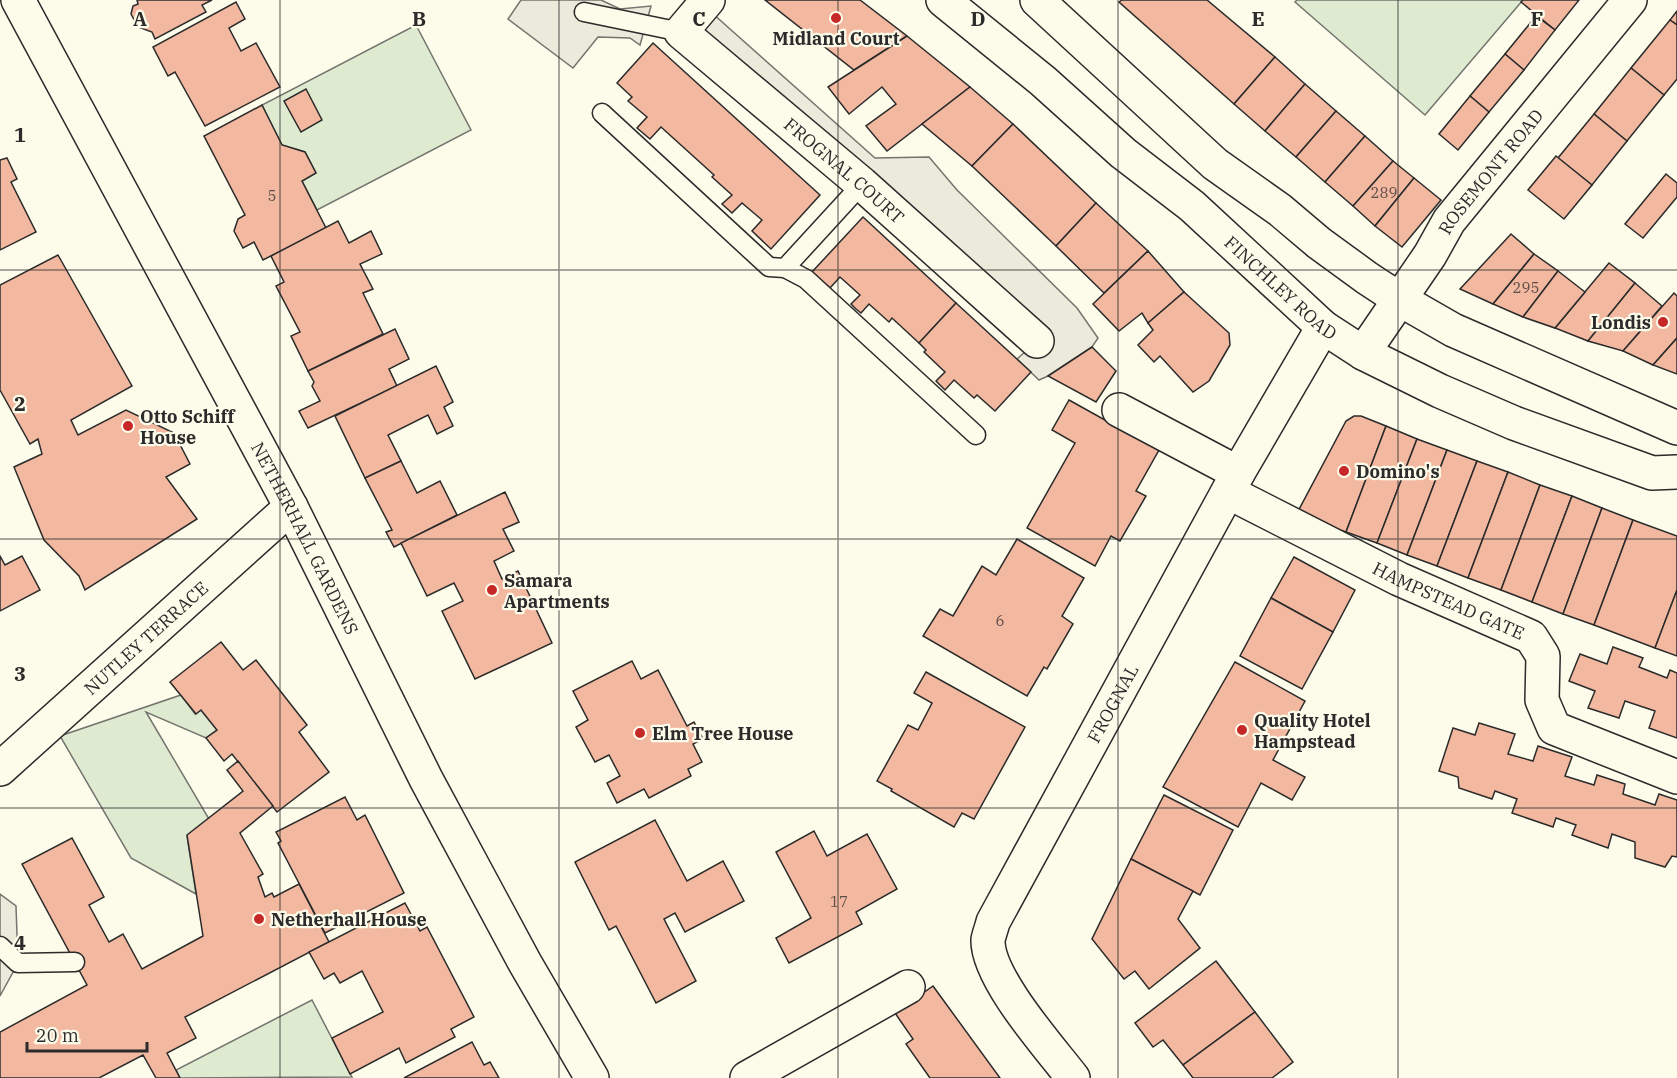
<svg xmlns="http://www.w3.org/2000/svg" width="1677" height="1078" viewBox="0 0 1677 1078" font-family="'IBM Plex Serif',serif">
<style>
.green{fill:#deebd1;stroke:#74746e;stroke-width:1.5}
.parking{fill:#eceadb;stroke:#74746e;stroke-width:1.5}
.building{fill:#f2b8a0;stroke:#2b2b2b;stroke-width:1.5}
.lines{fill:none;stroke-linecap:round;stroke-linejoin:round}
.service-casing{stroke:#2b2b2b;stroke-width:21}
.minor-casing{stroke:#2b2b2b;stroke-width:36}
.trunk-casing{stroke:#2b2b2b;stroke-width:36}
.service{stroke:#fdfbea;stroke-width:18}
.minor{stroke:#fdfbea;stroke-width:33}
.trunk{stroke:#fdfbea;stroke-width:33}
.grid{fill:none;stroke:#2b2b2b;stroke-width:1.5;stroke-opacity:0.55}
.poi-dot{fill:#c62828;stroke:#fdfbea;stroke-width:2}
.labels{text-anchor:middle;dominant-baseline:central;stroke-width:4.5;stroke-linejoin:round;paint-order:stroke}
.number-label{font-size:15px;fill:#5d4e48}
.poi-label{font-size:18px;font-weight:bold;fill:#2b2b2b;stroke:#fdfbea;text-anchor:start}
.street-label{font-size:18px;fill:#2b2b2b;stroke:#fdfbea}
.grid-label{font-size:20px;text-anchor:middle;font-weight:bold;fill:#2b2b2b;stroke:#fdfbea;stroke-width:4.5;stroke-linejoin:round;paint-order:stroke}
</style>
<rect width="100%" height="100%" fill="#fdfbea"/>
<g class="green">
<polygon points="1297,0 1523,0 1425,115 1295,2"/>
<polygon points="416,25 471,130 317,210 302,181 316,173 305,152 282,145 262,105"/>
<polygon points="181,695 195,714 201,710 217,730 206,738 146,712 209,819 187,836 196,894 131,858 60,736"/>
<polygon points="312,1000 352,1077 180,1078 176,1070"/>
</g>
<g class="parking">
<polygon points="521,0 601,0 620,9 651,6 640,45 630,38 598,37 573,68 508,19"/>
<polygon points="703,5 875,158 929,157 957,190 1077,308 1098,338 1092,347 1048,376 1039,380 1017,359 1037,341 681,32"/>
<polygon points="0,894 16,906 18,963 0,996"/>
</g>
<g class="building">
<polygon points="137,0 212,0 202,5 206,12 155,39 152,32 138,27 131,14 133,6 138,4"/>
<polygon points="765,0 860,0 907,36 854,70"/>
<polygon points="1122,0 1207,0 1275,57 1234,104 1119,2"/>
<polygon points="1523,0 1579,0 1555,30 1521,2"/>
<polygon points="236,2 245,19 229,28 241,51 256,43 280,87 205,126 175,72 168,76 153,47"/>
<polygon points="1677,11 1677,25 1670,20"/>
<polygon points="1536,16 1555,30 1524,70 1505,54"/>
<polygon points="1670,20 1677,25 1677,79 1664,95 1631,68"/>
<polygon points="907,36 970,87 887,151 866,126 896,104 882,87 849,114 828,87"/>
<polygon points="653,43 820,195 771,249 752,231 762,220 742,203 732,213 722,204 732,195 712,177 714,175 661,127 650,139 637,128 647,117 628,101 632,97 617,83"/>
<polygon points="1505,54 1524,70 1489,112 1470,96"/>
<polygon points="1275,57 1305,84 1265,131 1234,104"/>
<polygon points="1631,68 1664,95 1627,141 1594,114"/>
<polygon points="1305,84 1336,111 1296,157 1265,131"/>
<polygon points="970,87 1013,124 972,166 922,124"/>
<polygon points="306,89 322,120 301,132 284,101"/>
<polygon points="1470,96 1489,112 1458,150 1439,134"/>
<polygon points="262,105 282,145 305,152 316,173 302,181 326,228 263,260 254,242 243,248 234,231 238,219 245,215 204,136"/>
<polygon points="1336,111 1365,136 1325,182 1296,157"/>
<polygon points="1594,114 1627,141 1592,185 1558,158"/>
<polygon points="1013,124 1096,203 1056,246 972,166"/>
<polygon points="1365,136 1393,161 1353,206 1325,182"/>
<polygon points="1556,156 1592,185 1564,219 1528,190"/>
<polygon points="7,158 17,179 11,182 36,232 0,250 0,160"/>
<polygon points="1393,161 1414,178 1375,226 1353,206"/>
<polygon points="1666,174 1677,183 1677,197 1643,238 1625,224"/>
<polygon points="1414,178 1441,200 1402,247 1375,226"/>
<polygon points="1096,203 1148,251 1104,293 1056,246"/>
<polygon points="863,217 956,303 919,343 892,318 889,322 869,304 861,313 856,309 851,304 860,295 840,277 830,288 812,272"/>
<polygon points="338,221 349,243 371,231 382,254 360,264 373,289 363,293 383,334 308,371 291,336 300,332 276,286 284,282 271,256"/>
<polygon points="1511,234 1534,254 1493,304 1460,289"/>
<polygon points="1148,251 1184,292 1148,323 1142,313 1119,331 1093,304"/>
<polygon points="1534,254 1558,271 1523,317 1493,304"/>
<polygon points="58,255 132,386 71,420 78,435 126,410 174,433 190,464 166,477 197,519 85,590 79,576 44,540 14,467 42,454 38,439 30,444 0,390 0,285"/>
<polygon points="1609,263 1635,283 1588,341 1555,328"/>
<polygon points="1558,271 1585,292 1555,328 1523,317"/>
<polygon points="1635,283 1662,306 1623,351 1588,341"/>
<polygon points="1184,292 1229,333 1230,345 1209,381 1193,392 1160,356 1154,362 1138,345 1153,330 1148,323"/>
<polygon points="1674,293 1677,296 1677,338 1653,365 1623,351"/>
<polygon points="956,303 1031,372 995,411 977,395 974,398 954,380 945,390 936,381 945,372 924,352 926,350 919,343"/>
<polygon points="395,329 409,359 389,369 397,386 308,428 299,411 320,401 312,386 314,382 308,371"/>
<polygon points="1677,338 1677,374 1653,365"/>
<polygon points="1092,347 1116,371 1096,402 1048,376"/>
<polygon points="436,366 453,402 444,407 453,426 437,434 428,415 388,435 401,461 365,478 335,416"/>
<polygon points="1069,400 1159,450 1136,491 1146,496 1120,541 1111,536 1095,566 1027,528 1075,443 1052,430"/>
<polygon points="1354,416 1361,416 1386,426 1346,532 1296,515 1346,421"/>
<polygon points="1386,426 1417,439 1377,543 1346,532"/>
<polygon points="1417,439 1447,450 1407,555 1377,543"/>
<polygon points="1447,450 1477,461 1437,566 1407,555"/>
<polygon points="401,461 417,493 440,481 457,515 394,547 386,532 392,530 365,478"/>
<polygon points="1477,461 1508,472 1468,578 1437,566"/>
<polygon points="1508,472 1540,485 1501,590 1468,578"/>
<polygon points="1540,485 1572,496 1532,602 1501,590"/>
<polygon points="505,492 519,522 503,529 514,551 494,561 502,579 518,571 552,643 475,679 442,611 463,601 454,583 427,596 401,543"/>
<polygon points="1572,496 1602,508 1563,614 1532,602"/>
<polygon points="1602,508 1633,520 1594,625 1563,614"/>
<polygon points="1633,520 1677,536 1677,590 1655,648 1594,625"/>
<polygon points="1017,539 1084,578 1062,616 1073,624 1047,669 1044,667 1027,696 923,636 940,609 953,616 982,566 996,575"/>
<polygon points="0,556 5,565 22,556 40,590 0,611"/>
<polygon points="1294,557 1355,590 1333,632 1271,598"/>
<polygon points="1677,590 1677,656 1655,648"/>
<polygon points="1271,598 1333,632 1302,689 1240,656"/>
<polygon points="221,642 243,670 256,660 307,725 299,732 329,772 277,812 232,754 224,761 206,738 217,730 201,710 196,714 170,682"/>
<polygon points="1613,647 1643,658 1639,667 1667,678 1670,670 1677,673 1677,738 1649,728 1655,711 1625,701 1619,718 1588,708 1595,691 1569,681 1580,654 1607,664"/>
<polygon points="632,661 641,679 658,670 687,726 694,722 703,739 693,744 702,762 688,769 691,776 649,798 644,789 617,803 607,783 620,776 609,755 595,762 576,727 588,720 573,691"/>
<polygon points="1235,662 1305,701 1273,760 1305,777 1292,800 1261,783 1238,827 1163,787"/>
<polygon points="926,672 1025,727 974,819 962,813 954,827 891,791 892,789 877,781 908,725 918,730 932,703 914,693"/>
<polygon points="1479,723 1515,734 1508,754 1533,761 1538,746 1572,757 1565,776 1594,785 1597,775 1625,784 1623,794 1655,805 1659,794 1677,800 1677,857 1672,856 1665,867 1635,858 1635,842 1612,834 1608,848 1572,835 1576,825 1556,818 1553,827 1512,813 1517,799 1495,791 1492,799 1459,788 1458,777 1439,771 1453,728 1475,735"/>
<polygon points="238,761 273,806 240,833 263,874 258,877 265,897 272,893 274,897 299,884 329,942 185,1017 196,1038 167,1053 180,1078 156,1078 143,1055 99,1078 0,1078 0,1032 87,985 22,864 72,838 104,897 89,905 109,942 123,934 142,969 203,936 187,835 243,791 227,770"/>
<polygon points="1164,795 1233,830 1200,895 1131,859"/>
<polygon points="345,797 357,820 365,815 404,893 325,933 278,843 281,841 276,832"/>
<polygon points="655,820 687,881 723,861 744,901 685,932 675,913 664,919 696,981 656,1003 616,926 609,930 575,862"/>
<polygon points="814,831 827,856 867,834 897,889 856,912 862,924 789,963 776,938 811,918 776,852"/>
<polygon points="1131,859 1193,891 1178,919 1200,948 1149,989 1135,971 1124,979 1092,939"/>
<polygon points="405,903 420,931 427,927 474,1017 451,1029 455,1037 406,1063 399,1048 350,1074 332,1038 383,1012 362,971 340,983 334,973 324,979 309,952"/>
<polygon points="1216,961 1255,1012 1183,1065 1163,1040 1153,1047 1135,1023"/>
<polygon points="933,986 1000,1078 930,1078 906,1044 913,1039 895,1013"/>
<polygon points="1255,1012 1293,1062 1272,1078 1193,1078 1183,1065"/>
<polygon points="472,1042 484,1065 490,1062 499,1078 404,1078"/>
</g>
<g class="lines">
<g class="service-casing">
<g id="service">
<polyline points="584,12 681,32"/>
<polyline points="602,113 769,267 785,268 862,184"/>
<polyline points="785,268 806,279 976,435"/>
<polyline points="0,946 18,963 75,962"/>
</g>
</g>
<g class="minor-casing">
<g id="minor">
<path id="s1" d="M18,0L291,507L426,779L525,963L592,1078"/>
<path id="s2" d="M708,0L681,32L862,184L1037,341"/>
<path id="s3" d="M1363,353L1430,255L1449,221L1630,0"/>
<polyline points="1119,410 1238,473"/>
<path id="s4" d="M1228,492L1399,579L1531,637L1543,656L1542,700L1554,728L1677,777"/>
<path id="s5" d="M0,769L291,507"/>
<polyline points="747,1078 908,987"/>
<path id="s6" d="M1073,1078C1050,1048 987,978 988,940C989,934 992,927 993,922L1238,473L1323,327"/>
</g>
</g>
<g class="trunk-casing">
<g id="trunk">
<path id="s7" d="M943,0L1043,81L1123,153L1192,206L1323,327L1363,353L1440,391L1514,423L1652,473L1677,472"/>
<polyline points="1037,0 1215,164 1280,210 1319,243 1367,278 1399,299 1453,330 1677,428"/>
</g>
</g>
<use href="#service" class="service"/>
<use href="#minor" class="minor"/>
<use href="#trunk" class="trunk"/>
</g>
<path class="grid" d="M280,0V1078M559,0V1078M838,0V1078M1118,0V1078M1398,0V1078M0,270H1677M0,539H1677M0,808H1677"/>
<g class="poi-dot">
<circle cx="836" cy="18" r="6"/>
<circle cx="1663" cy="322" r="6"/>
<circle cx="128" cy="426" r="6"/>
<circle cx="1344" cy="471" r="6"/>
<circle cx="492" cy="590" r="6"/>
<circle cx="1242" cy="730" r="6"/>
<circle cx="640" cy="733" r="6"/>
<circle cx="259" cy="919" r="6"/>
</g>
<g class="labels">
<g class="number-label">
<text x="1384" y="192">289</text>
<text x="272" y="195">5</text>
<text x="1526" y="287">295</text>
<text x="1000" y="620">6</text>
<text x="839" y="901">17</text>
</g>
<g class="poi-label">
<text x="836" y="38" text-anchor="middle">Midland Court</text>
<text x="1651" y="322" text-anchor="end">Londis</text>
<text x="140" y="416">Otto Schiff<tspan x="140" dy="21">House</tspan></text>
<text x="1356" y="471">Domino's</text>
<text x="504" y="580">Samara<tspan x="504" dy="21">Apartments</tspan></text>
<text x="1254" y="720">Quality Hotel<tspan x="1254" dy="21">Hampstead</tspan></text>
<text x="652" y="733">Elm Tree House</text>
<text x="271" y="919">Netherhall House</text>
</g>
<g class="street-label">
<text stroke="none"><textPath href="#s2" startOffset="256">FROGNAL COURT</textPath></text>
<text stroke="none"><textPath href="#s3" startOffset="222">ROSEMONT ROAD</textPath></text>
<text stroke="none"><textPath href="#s7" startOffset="444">FINCHLEY ROAD</textPath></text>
<text stroke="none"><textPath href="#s1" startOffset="610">NETHERHALL GARDENS</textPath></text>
<text stroke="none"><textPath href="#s4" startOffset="246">HAMPSTEAD GATE</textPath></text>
<text stroke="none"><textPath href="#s5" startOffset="196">NUTLEY TERRACE</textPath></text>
<text stroke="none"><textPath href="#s6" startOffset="432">FROGNAL</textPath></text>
</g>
</g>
<g class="grid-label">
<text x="140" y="26">A</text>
<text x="419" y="26">B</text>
<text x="699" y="26">C</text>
<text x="978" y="26">D</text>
<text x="1258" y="26">E</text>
<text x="1537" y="26">F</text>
<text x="20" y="142">1</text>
<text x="20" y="411">2</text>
<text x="20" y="681">3</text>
<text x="20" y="950">4</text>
</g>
<path d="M27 1042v9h120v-9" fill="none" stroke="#2b2b2b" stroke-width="3"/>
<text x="36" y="1042" font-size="18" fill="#2b2b2b" stroke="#fdfbea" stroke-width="4.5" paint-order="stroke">20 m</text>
</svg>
